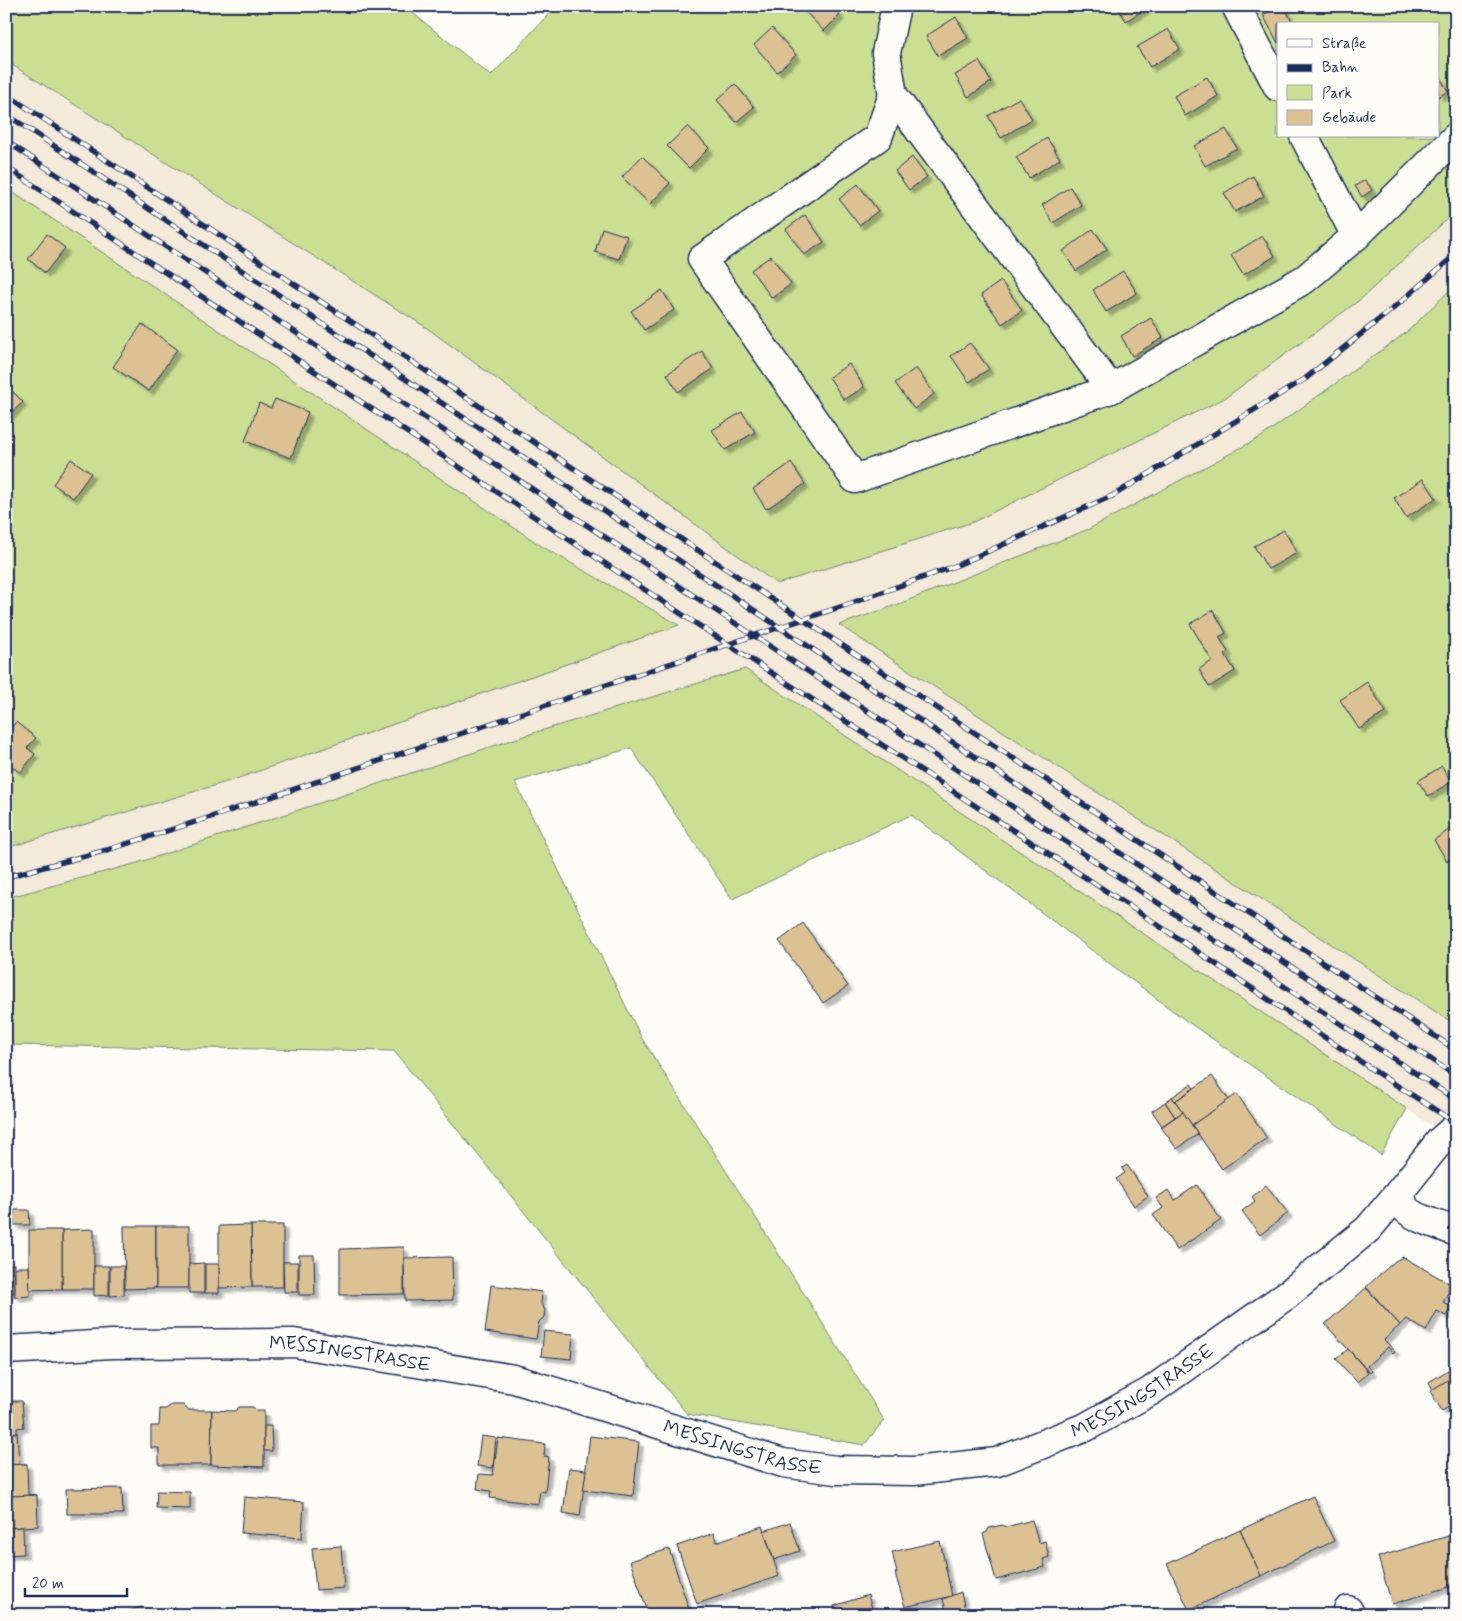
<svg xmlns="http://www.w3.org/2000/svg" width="1462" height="1621" viewBox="0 0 1462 1621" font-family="Mynerve,sans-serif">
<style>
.built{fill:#f3ead9}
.green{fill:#cbdf93;stroke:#738778;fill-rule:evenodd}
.building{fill:#dcc192;stroke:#1b2f5e;filter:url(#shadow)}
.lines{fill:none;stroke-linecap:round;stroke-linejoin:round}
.minor-casing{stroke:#1b2f5e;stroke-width:31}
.minor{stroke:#fdfcf7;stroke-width:28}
.rail-casing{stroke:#1b2f5e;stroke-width:5.5}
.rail{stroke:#fdfcf7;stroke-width:4;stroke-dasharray:11;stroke-linecap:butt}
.labels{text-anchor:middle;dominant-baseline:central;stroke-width:4;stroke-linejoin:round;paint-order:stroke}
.street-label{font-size:19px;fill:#1b2f5e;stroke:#fdfcf7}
</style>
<defs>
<filter id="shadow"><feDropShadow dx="4.5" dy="4.5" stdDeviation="1" flood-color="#0004"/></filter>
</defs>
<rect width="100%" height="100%" fill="#fdfcf7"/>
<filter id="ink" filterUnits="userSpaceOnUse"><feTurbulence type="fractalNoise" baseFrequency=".02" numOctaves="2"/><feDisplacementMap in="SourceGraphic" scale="10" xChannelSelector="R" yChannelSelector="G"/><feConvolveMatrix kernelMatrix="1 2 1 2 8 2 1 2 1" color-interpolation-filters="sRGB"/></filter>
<g filter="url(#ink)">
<polygon class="built" points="6,62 427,328 777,584 1225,398 1361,299 1456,211 1456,284 1407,332 1261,437 1089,529 896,605 840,626 1456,1025 1456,1142 745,669 530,734 134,864 6,898 6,848 233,780 679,624 543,547 6,188"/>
<g class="green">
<path d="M6,6H404L491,76L556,6H1456V211L1361,299L1225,398L973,522L777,584L427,328L6,61ZM1278,24H1438V136H1278Z"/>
<polygon points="6,188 543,547 679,625 233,780 6,848"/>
<polygon points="1456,284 1456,1025 839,625 896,605 1089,529 1261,437 1407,332"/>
<polygon points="745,669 1407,1109 1381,1155 1188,1022 911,815 732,899 631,748 515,782 641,1037 884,1420 864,1445 687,1414 394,1051 6,1045 6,898 134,864 530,734"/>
</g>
<g class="building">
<polygon points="800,6 832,6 840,15 824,31"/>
<polygon points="1117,6 1150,6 1126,21"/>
<polygon points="1280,6 1284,6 1293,24 1278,24 1278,43 1263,15"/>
<polygon points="956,17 968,38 938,56 926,36"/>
<polygon points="772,28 796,55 777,72 754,45"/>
<polygon points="1168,29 1180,49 1150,67 1137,47"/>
<polygon points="979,61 991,82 968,97 955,75"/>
<polygon points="1438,75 1448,91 1438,97"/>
<polygon points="1207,77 1218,96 1185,116 1174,96"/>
<polygon points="735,84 754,107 736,122 717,100"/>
<polygon points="1019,98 1032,119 1001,138 988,116"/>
<polygon points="688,126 709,148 689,168 667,146"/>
<polygon points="1226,129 1237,148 1205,166 1194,146"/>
<polygon points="1047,138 1060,159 1029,178 1016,157"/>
<polygon points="642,156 670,183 650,204 622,177"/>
<polygon points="912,157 927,177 909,190 895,171"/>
<polygon points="1253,176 1264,196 1235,212 1224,193"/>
<polygon points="1365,180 1372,190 1362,197 1355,186"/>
<polygon points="858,184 878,211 859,225 839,199"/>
<polygon points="1070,187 1081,205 1053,223 1042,205"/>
<polygon points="805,215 824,242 804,255 786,229"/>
<polygon points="602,228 627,236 619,259 595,252"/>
<polygon points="1093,229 1107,249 1076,271 1063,251"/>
<polygon points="47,234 65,248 45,273 28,259"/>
<polygon points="1262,236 1275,256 1243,275 1231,255"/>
<polygon points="771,256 791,284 772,298 751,270"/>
<polygon points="1123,271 1137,293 1106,312 1093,290"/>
<polygon points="1001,281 1022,310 1002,324 981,295"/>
<polygon points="662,290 674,310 644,330 631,311"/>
<polygon points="1151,318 1163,338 1132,356 1121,336"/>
<polygon points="142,324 177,349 149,391 113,367"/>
<polygon points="970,343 989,369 969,382 951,356"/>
<polygon points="702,351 713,369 678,392 667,374"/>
<polygon points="849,364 864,387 844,400 829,377"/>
<polygon points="916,368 934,394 914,409 895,383"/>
<polygon points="9,388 23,402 6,418 6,390"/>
<polygon points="275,399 308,412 291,458 245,441 259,403 271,408"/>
<polygon points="742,412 755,432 725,450 712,430"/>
<polygon points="71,459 91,473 73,498 53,484"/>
<polygon points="791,463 805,484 766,509 753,489"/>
<polygon points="1423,479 1436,498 1406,518 1394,498"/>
<polygon points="1284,530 1297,553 1268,569 1254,546"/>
<polygon points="1213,610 1226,633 1219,637 1228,652 1225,654 1235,671 1209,687 1199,669 1212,661 1190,624"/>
<polygon points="1367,682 1386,712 1359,729 1340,700"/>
<polygon points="16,722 36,738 27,748 35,754 20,773 6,761 6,734"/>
<polygon points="1442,766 1451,782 1428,796 1418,781"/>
<polygon points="1456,825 1456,855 1447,861 1434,840"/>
<polygon points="803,923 848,986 823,1003 779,941"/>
<polygon points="1212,1076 1229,1100 1192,1125 1175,1101"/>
<polygon points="1191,1084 1194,1088 1175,1101 1172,1097"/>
<polygon points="1237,1094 1267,1138 1222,1169 1192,1125"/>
<polygon points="1172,1097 1183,1112 1175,1117 1165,1102"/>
<polygon points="1165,1102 1175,1117 1162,1126 1152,1111"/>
<polygon points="1183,1112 1198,1134 1177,1149 1161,1127"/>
<polygon points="1127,1165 1148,1196 1134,1206 1116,1179 1125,1173 1122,1168"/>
<polygon points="1197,1185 1221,1220 1177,1250 1153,1215 1163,1208 1156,1198 1168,1190 1175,1200"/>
<polygon points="1266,1185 1288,1213 1260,1235 1242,1211 1255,1201 1252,1197"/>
<polygon points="14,1210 29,1210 30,1225 14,1225"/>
<polygon points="251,1225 283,1225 283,1287 252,1287"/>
<polygon points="251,1225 252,1287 219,1288 219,1226"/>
<polygon points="124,1226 156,1226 156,1288 125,1289"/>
<rect x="156" y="1226" width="33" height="62"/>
<polygon points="94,1229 94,1289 62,1289 62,1230"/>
<polygon points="29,1230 62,1230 62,1289 29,1290"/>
<polygon points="404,1247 404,1294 340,1295 340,1249"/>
<polygon points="299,1255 314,1255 315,1295 299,1295"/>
<polygon points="452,1257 453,1300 405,1301 404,1258"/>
<polygon points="1403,1257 1452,1285 1443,1302 1451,1307 1446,1316 1437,1311 1426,1331 1407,1319 1400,1325 1366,1287 1395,1261"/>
<polygon points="283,1262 298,1262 298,1292 284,1292"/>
<polygon points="204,1263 204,1293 189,1293 189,1264"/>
<rect x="6" y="1264" width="8" height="29"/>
<rect x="205" y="1264" width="14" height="29"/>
<polygon points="94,1266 109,1266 109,1295 94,1296"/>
<polygon points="110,1266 124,1266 124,1295 110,1296"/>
<polygon points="15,1267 29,1267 30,1296 15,1297"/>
<polygon points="491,1285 542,1292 541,1304 545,1310 544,1317 539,1322 536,1339 485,1332"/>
<polygon points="1366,1288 1400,1325 1384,1340 1395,1351 1393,1353 1388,1347 1367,1366 1372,1371 1370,1373 1325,1324"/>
<polygon points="544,1331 573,1334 571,1359 541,1356"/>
<polygon points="1348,1349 1368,1372 1357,1382 1336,1359"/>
<polygon points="1448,1370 1453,1378 1433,1390 1429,1382"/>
<polygon points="1456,1375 1456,1402 1442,1411 1430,1391"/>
<polygon points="6,1401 22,1401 24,1427 17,1428 17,1433 6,1433"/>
<polygon points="1456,1402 1456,1421 1448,1407"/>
<polygon points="171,1405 183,1405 188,1410 212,1410 211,1465 159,1465 159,1448 151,1448 151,1426 159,1426 160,1409 166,1409"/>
<polygon points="239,1407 253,1407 256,1411 264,1411 264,1467 211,1465 212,1410 235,1411"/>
<polygon points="264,1426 271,1426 272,1451 264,1451"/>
<polygon points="6,1433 17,1433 19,1464 27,1464 6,1465"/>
<polygon points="481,1436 496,1438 493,1468 477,1466"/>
<polygon points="590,1436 639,1442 633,1496 583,1490"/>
<polygon points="498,1438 545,1444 544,1456 549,1457 545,1492 540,1491 538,1504 490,1498 491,1491 477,1489 479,1474 493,1475"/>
<polygon points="27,1464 28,1494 37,1495 6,1496 6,1465"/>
<polygon points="569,1468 586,1470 580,1516 563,1513"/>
<polygon points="122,1488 123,1514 67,1514 66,1489"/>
<polygon points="157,1491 190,1492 190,1509 156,1508"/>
<polygon points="37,1495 38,1526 6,1528 6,1496"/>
<polygon points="1313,1496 1334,1541 1261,1576 1240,1530"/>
<polygon points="244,1497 304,1502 302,1538 241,1533"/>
<polygon points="1032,1520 1039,1543 1045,1541 1049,1557 1043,1559 1045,1567 996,1580 983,1534 987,1532 989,1528 1002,1525 1006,1527"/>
<polygon points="790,1522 800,1551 774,1560 764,1531"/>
<polygon points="762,1526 779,1576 697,1604 677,1546 714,1533 716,1542"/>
<polygon points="23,1527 24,1554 6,1555 6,1528"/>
<polygon points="1240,1530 1261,1576 1189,1610 1167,1564"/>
<polygon points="1455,1534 1456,1585 1392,1604 1378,1557"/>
<polygon points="940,1541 952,1596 905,1607 895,1573 897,1573 892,1552"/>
<polygon points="341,1546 344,1588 316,1590 312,1548"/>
<polygon points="669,1549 691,1615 649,1615 630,1561"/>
<polygon points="961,1592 966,1615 947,1615 943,1599"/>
<polygon points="868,1595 874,1615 837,1615 834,1606"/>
<polygon points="142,1607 144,1615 115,1615"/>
</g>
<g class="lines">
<g class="minor-casing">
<g id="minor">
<polyline points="896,6 886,53 893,95 1111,389 1305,279 1356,236 1456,137"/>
<polyline points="1236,6 1278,87"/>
<polyline points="893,95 878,137 702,259 855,479 1111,389"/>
<polyline points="1304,136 1356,236"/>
<path d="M1401,1190C1402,1196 1401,1204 1406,1209C1412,1217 1445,1227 1456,1232"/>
<path id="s1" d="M6,1350L112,1344L294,1343L514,1379L783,1463L836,1470L914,1471L997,1462L1086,1427L1151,1391L1288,1294L1368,1229L1401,1190L1440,1141L1456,1127"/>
<polyline points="1348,1610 1351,1615"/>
</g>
</g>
<use href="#minor" class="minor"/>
<g class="rail-casing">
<g id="rail">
<polyline points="6,94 1456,1050"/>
<polyline points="6,114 1456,1076"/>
<polyline points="6,141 1456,1100"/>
<polyline points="6,167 689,619 1149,919 1382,1076 1456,1123"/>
<polyline points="6,877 107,850 211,817 846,605 955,566 1114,495 1305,379 1396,306 1456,254"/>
</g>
</g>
<use href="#rail" class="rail"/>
</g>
</g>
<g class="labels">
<g class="street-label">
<text stroke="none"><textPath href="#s1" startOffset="345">MESSINGSTRASSE</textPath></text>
<text stroke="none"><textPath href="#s1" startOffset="1170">MESSINGSTRASSE</textPath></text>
<text stroke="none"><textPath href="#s1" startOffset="750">MESSINGSTRASSE</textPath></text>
</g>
</g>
<rect width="1462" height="1621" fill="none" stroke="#fdfcf7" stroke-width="25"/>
<rect x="12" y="12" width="1437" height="1596" fill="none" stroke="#1b2f5e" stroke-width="2" filter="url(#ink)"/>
<rect x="1277" y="22" width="162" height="115" fill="#fdfcf7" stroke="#a3aaba"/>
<rect x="1287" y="39" width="25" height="8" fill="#fdfcf7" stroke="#a3aaba"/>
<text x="1322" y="48" font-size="15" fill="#1b2f5e">Straße</text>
<rect x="1287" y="64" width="25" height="8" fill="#1b2f5e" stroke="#a3aaba"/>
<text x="1322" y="72" font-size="15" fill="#1b2f5e">Bahn</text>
<rect x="1287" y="85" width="25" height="15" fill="#cbdf93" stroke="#a3aaba"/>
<text x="1322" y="98" font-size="15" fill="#1b2f5e">Park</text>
<rect x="1287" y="110" width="25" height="15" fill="#dcc192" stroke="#a3aaba"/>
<text x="1322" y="122" font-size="15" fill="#1b2f5e">Gebäude</text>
<path d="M25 1588v8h102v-8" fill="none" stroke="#1b2f5e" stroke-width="2.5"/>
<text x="32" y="1588" font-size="15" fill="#1b2f5e" stroke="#fdfcf7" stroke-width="4" paint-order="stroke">20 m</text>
</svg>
